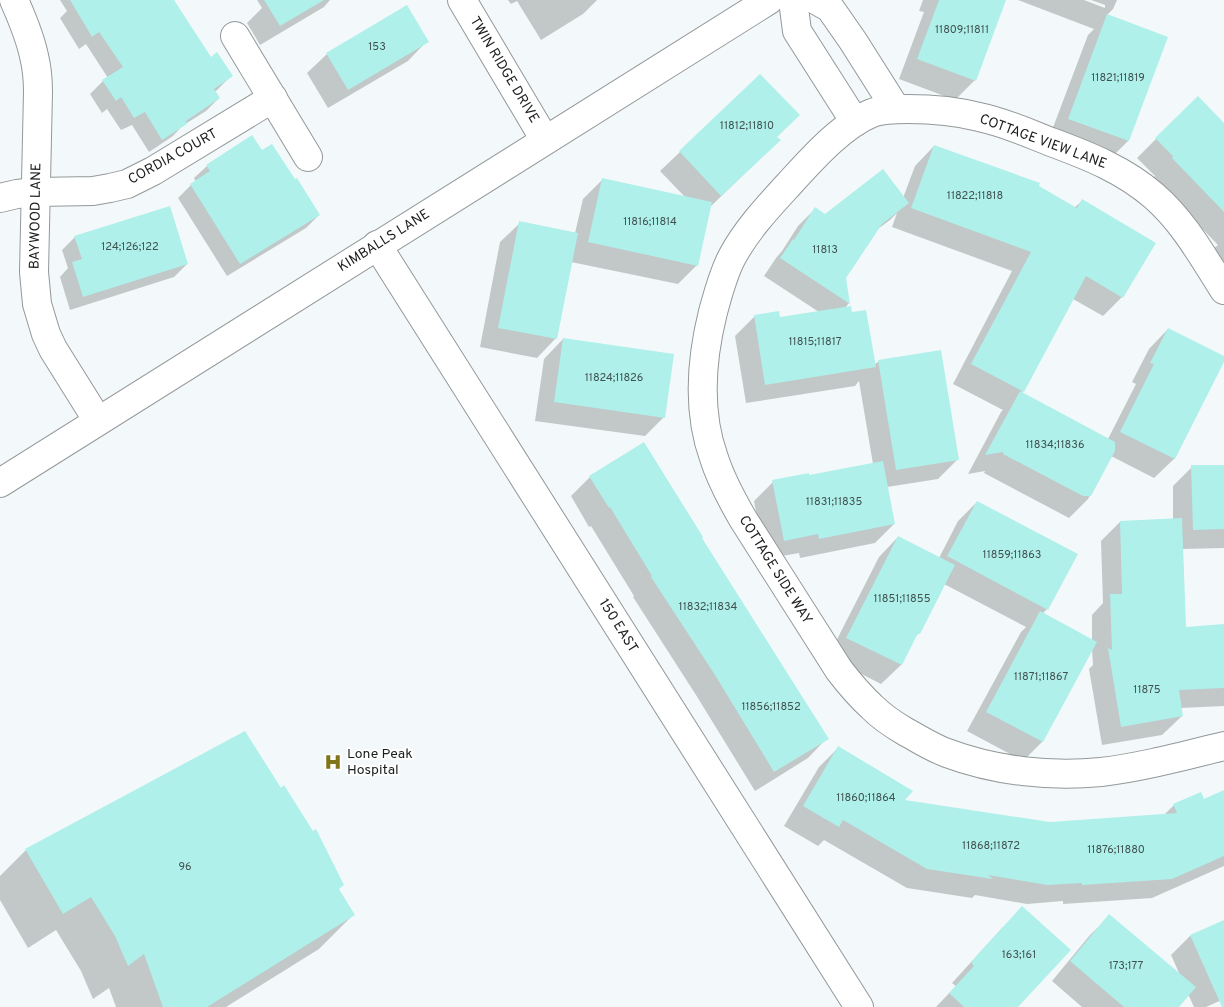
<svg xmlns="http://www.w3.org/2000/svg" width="1224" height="1007" viewBox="0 0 1224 1007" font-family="Overpass,sans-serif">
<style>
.shadow{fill:#0003}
.building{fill:#aff0ea}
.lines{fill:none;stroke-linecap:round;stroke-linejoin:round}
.street-casing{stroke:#939899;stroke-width:30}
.secondary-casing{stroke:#939899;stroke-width:30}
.street{stroke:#fff;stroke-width:28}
.secondary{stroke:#fff;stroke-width:28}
.labels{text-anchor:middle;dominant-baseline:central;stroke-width:4;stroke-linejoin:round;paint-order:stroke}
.number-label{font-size:11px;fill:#415251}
.street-label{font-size:14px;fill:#1c1e1e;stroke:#fff}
.poi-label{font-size:14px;fill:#1c1e1e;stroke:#fff;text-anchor:start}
</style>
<rect width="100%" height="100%" fill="#f3f9fa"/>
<g class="shadow">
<polygon points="60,0 173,0 211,59 231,76 215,92 219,98 206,111 182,126 173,136 149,152 132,125 121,130 107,109 102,113 90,94 103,81 108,78 86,44 79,49 60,18 67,11"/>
<polygon points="257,0 330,0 324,7 260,45 247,23 262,8"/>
<polygon points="508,0 597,0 583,14 541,40 517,1 511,4"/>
<polygon points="923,0 1005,0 975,80 955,100 899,79 924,12 919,11"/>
<polygon points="1018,0 1084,0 1105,8 1105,5 1091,0 1117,0 1113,9 1107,15 1167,38 1128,141 1109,160 1049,138 1088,35 1094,29"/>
<polygon points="406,6 427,41 408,61 328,108 307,73 327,54"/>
<polygon points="760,76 776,137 760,159 710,207 697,265 678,284 571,262 556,338 537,358 480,347 500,242 520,223 575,233 583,199 602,180 685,197 660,171"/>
<polygon points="1224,125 1224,266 1213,249 1218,245 1153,178 1155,176 1137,158 1156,139"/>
<polygon points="934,146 1038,187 1074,208 1082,201 1122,297 1103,316 1073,299 1023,391 1021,393 1108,439 1136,384 1132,382 1149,349 1168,329 1224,357 1224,359 1174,459 1154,478 1111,456 1088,499 1069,518 984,473 985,471 968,474 1001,412 1003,410 953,384 1012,271 892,227 897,213 890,220 875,231 845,278 849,303 845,308 874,365 879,361 958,459 938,479 887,487 894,524 875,543 800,558 799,553 765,559 754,501 773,482 808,477 873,464 859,381 855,386 746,403 735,336 755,316 779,318 819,312 764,276 776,258 782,251 798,226 815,209 825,215 903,198 915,166"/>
<polygon points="261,152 319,215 306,228 227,276 178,198 191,185 196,182 194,178 207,166"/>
<polygon points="75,237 187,264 174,277 70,310 60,277 68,268 62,250"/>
<polygon points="563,339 664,417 645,436 535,421 544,359"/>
<polygon points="1224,466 1224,548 1182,549 1185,628 1224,626 1224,706 1180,708 1182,716 1162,735 1102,745 1089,669 1093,665 1092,649 1042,742 1023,761 967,731 1021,632 1026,627 944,584 919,633 914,638 901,665 881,684 828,657 879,557 898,537 939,558 958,521 977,502 1047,609 1042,614 1092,641 1092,615 1103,603 1101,541 1120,522 1173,520 1173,486 1192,467"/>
<polygon points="590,477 700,538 827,738 808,758 755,791 696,695 633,597 634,596 591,526 589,527 571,496"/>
<polygon points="245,733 353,915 319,949 226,1007 116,1007 109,988 93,999 81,971 56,930 28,948 0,900 0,876 26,850"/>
<polygon points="838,748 903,801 1050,823 1164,815 1174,805 1203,801 1224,792 1224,866 1152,898 1063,904 1063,901 1027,904 975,895 972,898 907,888 824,840 818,846 784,826 819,767"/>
<polygon points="1110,916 1180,975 1171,955 1190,936 1224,921 1224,999 1206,1007 1194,1007 1188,994 1177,1007 1082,1007 1052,981 1090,935"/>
<polygon points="1003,927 1017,1007 936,1007 956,986 952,983"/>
</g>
<g class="building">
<polygon points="70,0 174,0 211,57 217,52 233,76 214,89 220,98 186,121 187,124 162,140 145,112 134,118 121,97 116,101 102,80 123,67 99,32 92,37"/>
<polygon points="264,0 324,0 280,26"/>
<polygon points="939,0 1006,0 976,81 917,59"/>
<polygon points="407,5 429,42 348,90 326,53"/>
<polygon points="1107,14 1168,37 1129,141 1068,119"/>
<polygon points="760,74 800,115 777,137 781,140 721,196 679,151"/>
<polygon points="1198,96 1224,123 1224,212 1172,158 1173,156 1155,138"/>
<polygon points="252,135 262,150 272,144 295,179 297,178 320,215 240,264 190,184 210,171 206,165"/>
<polygon points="934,145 1040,183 1039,186 1077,208 1082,199 1156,243 1123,298 1086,276 1024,392 971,364 1031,252 911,208"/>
<polygon points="883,169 909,203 882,224 846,278 850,304 780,258 793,239 794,240 815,207 825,214"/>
<polygon points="602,178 712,202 698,266 588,242"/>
<polygon points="170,206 188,264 83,297 72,262 82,259 74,236"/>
<polygon points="519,221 578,233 557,339 498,328"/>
<polygon points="851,306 852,312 866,310 876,367 765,385 754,315 779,311 780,317"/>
<polygon points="1168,328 1224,356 1224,362 1175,459 1120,432 1154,364 1150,363"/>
<polygon points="563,338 674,354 665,418 554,402"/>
<polygon points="941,350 959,460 896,470 878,360"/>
<polygon points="1020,391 1115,442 1115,451 1091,496 1083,496 1003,454 1003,452 985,455"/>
<polygon points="644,442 703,537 702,538 829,739 774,772 715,675 651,577 652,576 610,507 609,508 589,476"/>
<polygon points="883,461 895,524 819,539 818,534 784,541 772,480 809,473 809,475"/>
<polygon points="1191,465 1224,465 1224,529 1193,530"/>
<polygon points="977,501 1078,554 1048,610 947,556"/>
<polygon points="1182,518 1186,627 1224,624 1224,688 1179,690 1183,716 1121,727 1108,648 1112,650 1110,594 1122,594 1120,521"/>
<polygon points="898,536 955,565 920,634 918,633 902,665 846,638"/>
<polygon points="1040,611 1097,642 1043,742 986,712"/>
<polygon points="245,731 281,788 284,785 313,831 316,829 344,885 339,889 355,915 207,1007 163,1007 144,954 128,966 115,936 91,897 63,914 25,849"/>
<polygon points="838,746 913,791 905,800 1050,822 1177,813 1173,804 1201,792 1204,799 1224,790 1224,856 1172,879 1082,885 1082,883 1048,885 988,875 993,879 927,869 843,820 839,827 803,806"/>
<polygon points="1022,906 1071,950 1018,1007 964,1007 949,993 974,966 971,962"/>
<polygon points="1109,914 1196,987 1179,1007 1124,1007 1070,961"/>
<polygon points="1224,920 1224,1007 1222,1007 1190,935"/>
</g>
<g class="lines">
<g class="street-casing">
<g id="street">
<path d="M14,0C22,18 30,37 34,56C37,68 38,80 38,92L34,272L37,304L46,334L53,349L98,421"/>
<polyline points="462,0 545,140"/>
<polyline points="793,0 797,31 855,122"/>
<polyline points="816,0 830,8 853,41 896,109"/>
<polyline points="235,36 308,157"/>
<polyline points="0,198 17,194 36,192 93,191 110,188 127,184 153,171 273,98"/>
<path d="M1224,290C1203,257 1184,222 1154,196C1124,170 1089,156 1051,142C1028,133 1004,122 979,117C956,111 932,109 908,109C897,109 882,109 872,113C842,125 812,159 790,183C769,206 747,229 732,257C723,274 718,294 713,312C701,360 697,411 714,458C721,480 732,500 743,519L839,670C849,683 860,696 872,707C882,717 894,725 906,732C919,739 933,748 947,753C995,771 1050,777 1101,772C1143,767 1183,756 1224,746"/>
</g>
</g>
<g class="secondary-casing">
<g id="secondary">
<polyline points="377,245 859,1007"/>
<polyline points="0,483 769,0"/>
</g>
</g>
<use href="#street" class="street"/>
<use href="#secondary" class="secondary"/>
</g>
<defs>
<g id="hospital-bare" transform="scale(1.35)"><path d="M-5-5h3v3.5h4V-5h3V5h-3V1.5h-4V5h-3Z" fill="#807619" stroke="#fff" stroke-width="2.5" paint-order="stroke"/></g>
</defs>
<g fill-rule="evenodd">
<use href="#hospital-bare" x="333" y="762"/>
</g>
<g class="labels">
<g class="number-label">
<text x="962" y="30">11809;11811</text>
<text x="377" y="47">153</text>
<text x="1118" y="78">11821;11819</text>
<text x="747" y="126">11812;11810</text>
<text x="975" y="196">11822;11818</text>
<text x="650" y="222">11816;11814</text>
<text x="130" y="247">124;126;122</text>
<text x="825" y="250">11813</text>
<text x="815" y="342">11815;11817</text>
<text x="614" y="378">11824;11826</text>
<text x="1055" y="445">11834;11836</text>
<text x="834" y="502">11831;11835</text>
<text x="1012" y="555">11859;11863</text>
<text x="902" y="599">11851;11855</text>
<text x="708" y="607">11832;11834</text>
<text x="1041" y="677">11871;11867</text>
<text x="1147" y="690">11875</text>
<text x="771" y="707">11856;11852</text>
<text x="866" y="798">11860;11864</text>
<text x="991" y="846">11868;11872</text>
<text x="1116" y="850">11876;11880</text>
<text x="185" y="867">96</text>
<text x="1019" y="955">163;161</text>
<text x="1126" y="966">173;177</text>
</g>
<g class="street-label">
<text transform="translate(504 70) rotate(59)">TWIN RIDGE DRIVE</text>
<text transform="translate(1043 142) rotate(20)">COTTAGE VIEW LANE</text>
<text transform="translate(173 157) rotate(-29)">CORDIA COURT</text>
<text transform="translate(36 216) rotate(-89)">BAYWOOD LANE</text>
<text transform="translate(384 241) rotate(-32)">KIMBALLS LANE</text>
<text transform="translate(775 570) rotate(58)">COTTAGE SIDE WAY</text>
<text transform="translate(618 626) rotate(58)">150 EAST</text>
</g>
<g class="poi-label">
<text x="347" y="754">Lone Peak<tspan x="347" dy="16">Hospital</tspan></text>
</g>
</g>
</svg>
